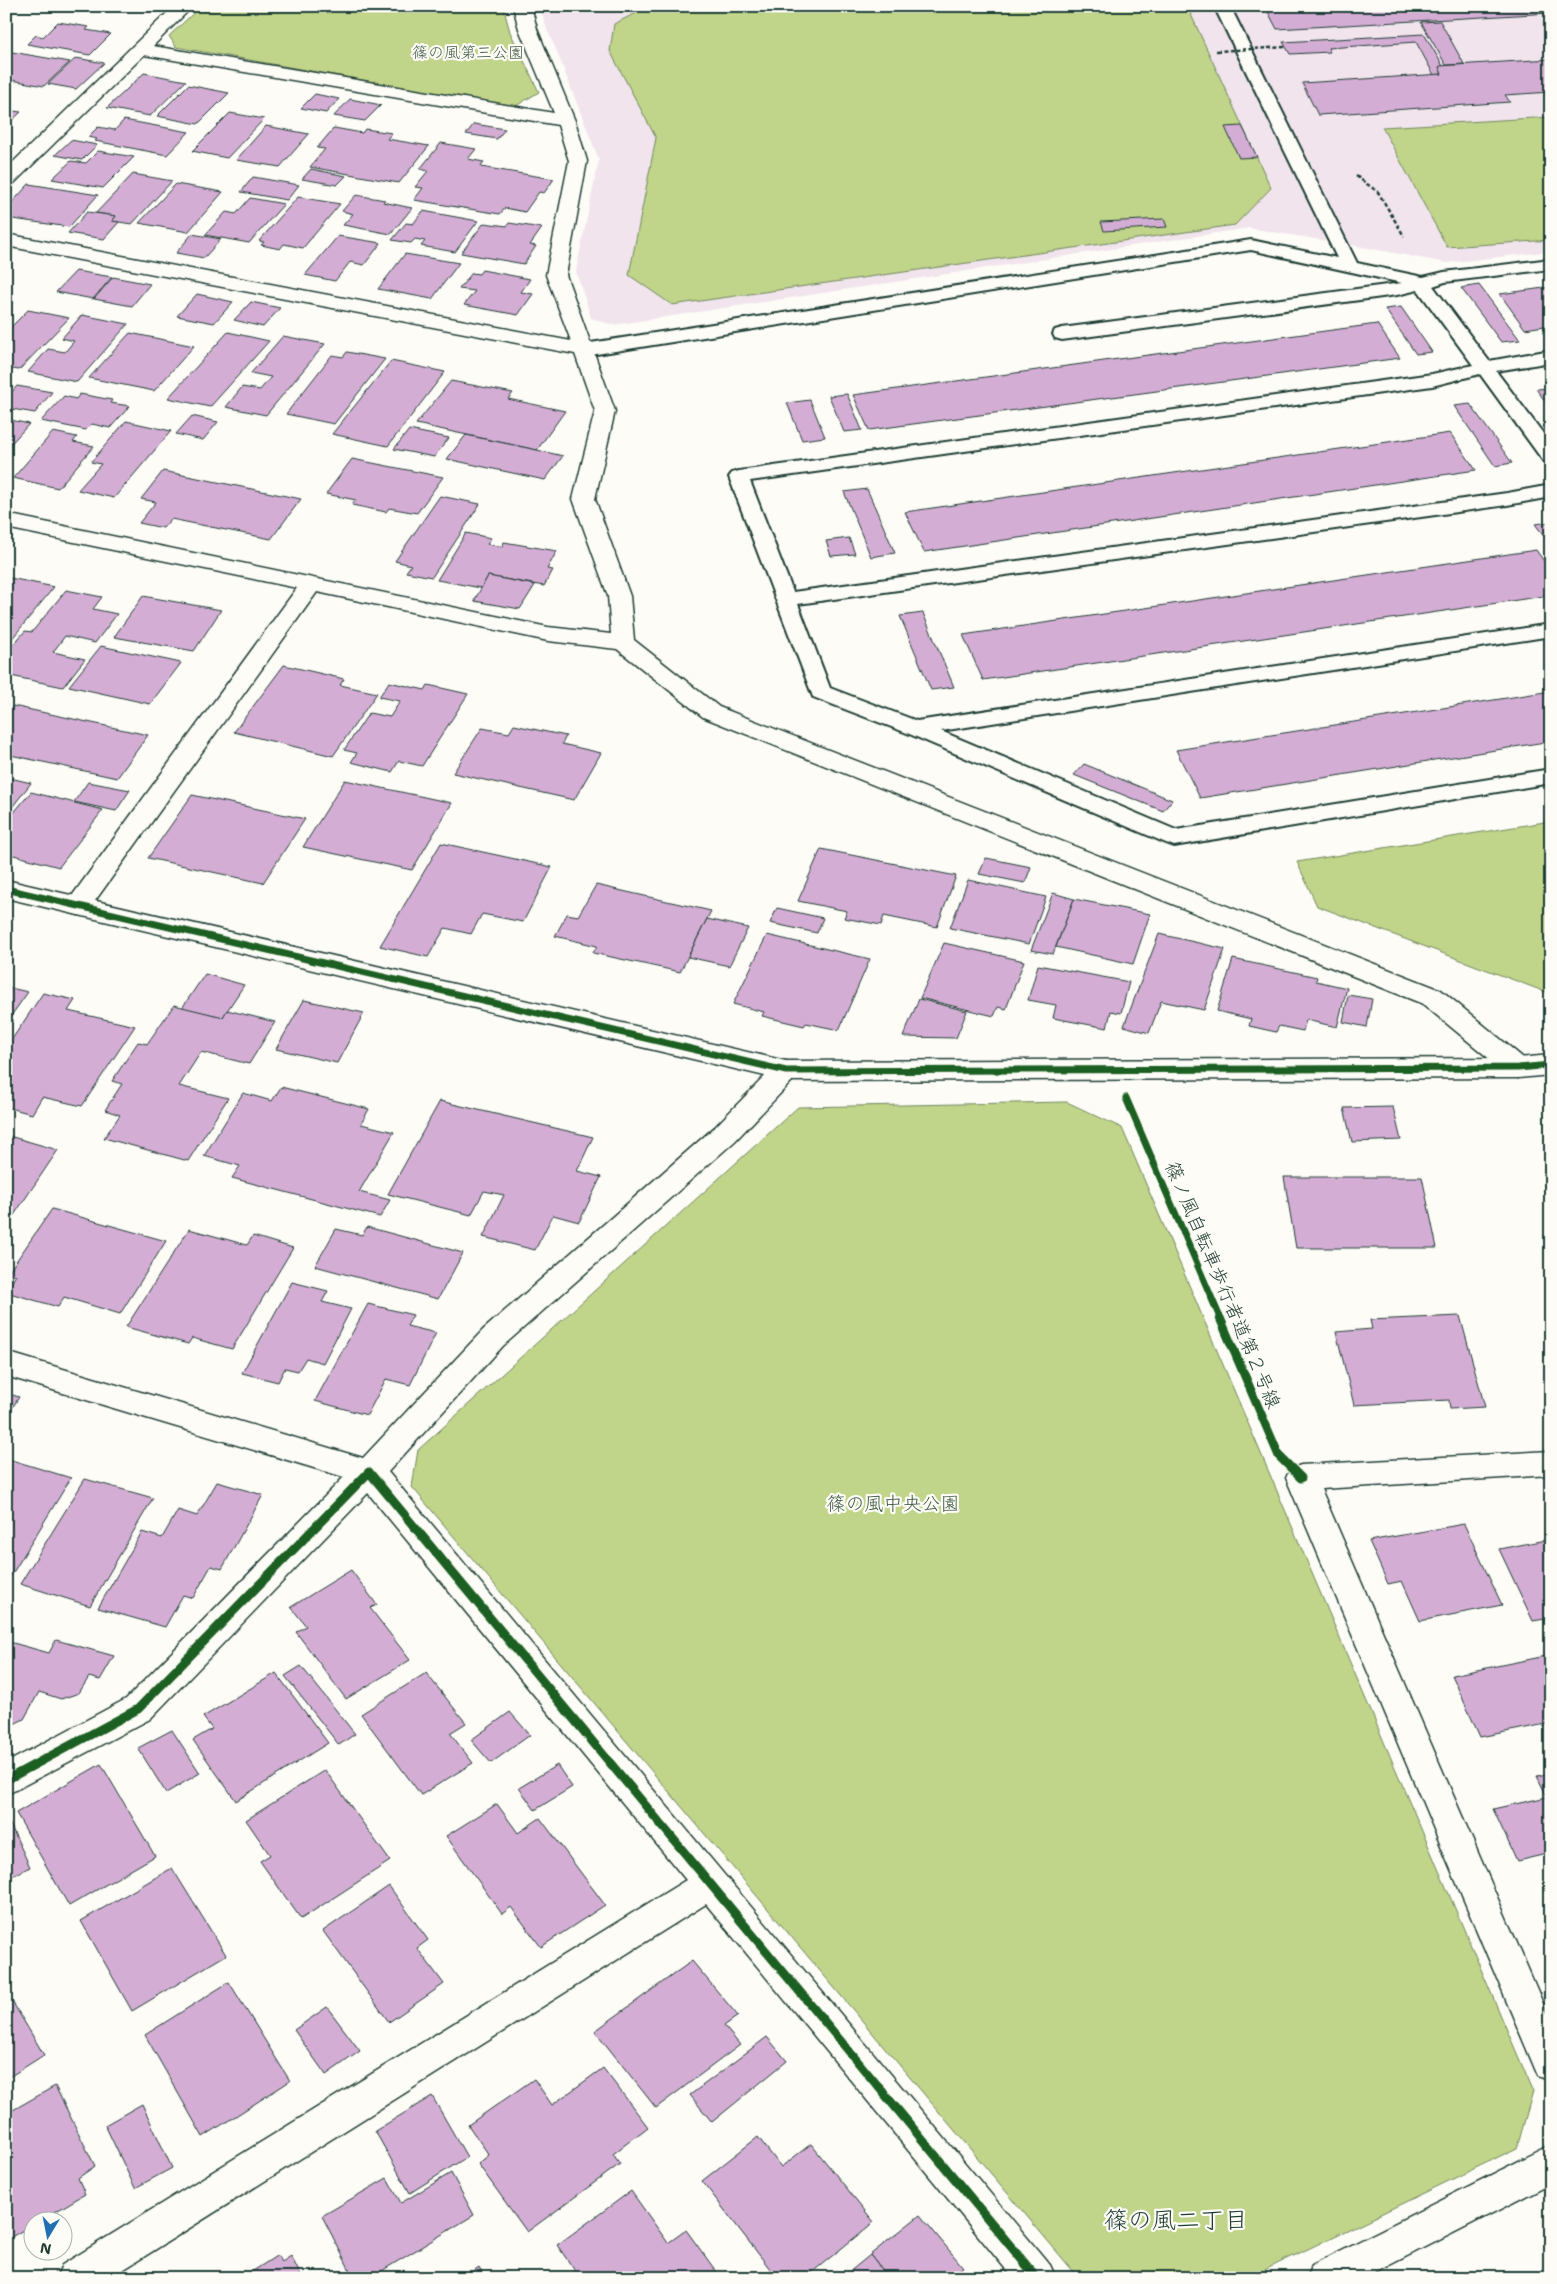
<svg xmlns="http://www.w3.org/2000/svg" width="1557" height="2284" viewBox="0 0 1557 2284" font-family="'Shantell Sans','Klee One',sans-serif">
<style>
.built{fill:#f1e4ed}
.green{fill:#c0d48a;stroke:#70885f}
.building{fill:#d4add5;stroke:#1f3d34}
.lines{fill:none;stroke-linecap:round;stroke-linejoin:round}
.lane-casing{stroke:#1f3d34;stroke-width:4}
.street-casing{stroke:#1f3d34;stroke-width:3}
.secondary-casing{stroke:#1f3d34;stroke-width:3}
.path-far2{stroke:#1f3d34;stroke-width:2.5;stroke-dasharray:4 2.5;stroke-linecap:butt}
.path-far1{stroke:#1f3d34;stroke-width:3;stroke-dasharray:4.5 4;stroke-linecap:butt}
.path{stroke:#1f3d34;stroke-width:4;stroke-dasharray:6 4.5;stroke-linecap:butt}
.lane{fill:#fdfcf7;fill-rule:evenodd}
.street{fill:#fdfcf7;fill-rule:evenodd}
.secondary{fill:#fdfcf7;fill-rule:evenodd}
.path-bridge{stroke:#1f3d34;stroke-width:2.5;stroke-dasharray:4 2.5;stroke-linecap:butt}
.cycleway-far1-casing{stroke:#fdfcf7;stroke-width:10}
.cycleway-casing{stroke:#fdfcf7;stroke-width:12}
.cycleway-far1{stroke:#1b5e20;stroke-width:7}
.cycleway{stroke:#1b5e20;stroke-width:9}
.labels{text-anchor:middle;dominant-baseline:central;stroke-width:4.5;stroke-linejoin:round;paint-order:stroke}
.far-park-label{font-size:16px;fill:#3f5b45;stroke:#fdfcf7}
.street-label{font-size:19px;fill:#1f3d34;stroke:#fdfcf7}
.park-label{font-size:19px;fill:#3f5b45;stroke:#fdfcf7}
.near-neighbourhood-label{font-size:24px;fill:#1f3d34;stroke:#fdfcf7}
</style>
<rect width="100%" height="100%" fill="#fdfcf7"/>
<filter id="ink" filterUnits="userSpaceOnUse"><feTurbulence type="fractalNoise" baseFrequency=".02" numOctaves="2"/><feDisplacementMap in="SourceGraphic" scale="10" xChannelSelector="R" yChannelSelector="G"/><feConvolveMatrix kernelMatrix="1 2 1 2 8 2 1 2 1" color-interpolation-filters="sRGB"/></filter>
<g filter="url(#ink)">
<polygon class="built" points="540,6 1551,6 1551,251 1446,263 1357,246 1249,228 613,325 591,318 576,271 599,160 555,47 547,30"/>
<g class="green">
<polygon points="201,6 503,6 510,32 539,92 514,107 176,47 169,36"/>
<polygon points="650,6 1187,6 1271,188 1235,225 672,305 629,275 656,138 610,51 614,24"/>
<polygon points="1551,117 1551,240 1447,247 1382,127"/>
<polygon points="1551,821 1551,994 1317,906 1297,862"/>
<polygon points="1067,1102 1122,1128 1533,2091 1517,2148 1248,2278 1079,2278 412,1487 418,1450 798,1107"/>
</g>
<g class="building">
<polygon points="1265,6 1551,6 1551,13 1277,29"/>
<polygon points="1440,21 1464,64 1446,65 1421,22"/>
<polygon points="58,22 89,27 86,30 111,34 90,55 27,44 36,35 43,37"/>
<polygon points="1424,34 1443,66 1439,67 1442,74 1434,75 1416,42 1328,48 1330,52 1290,54 1283,42"/>
<polygon points="6,51 70,62 44,86 6,79"/>
<polygon points="76,58 104,63 76,89 48,84"/>
<polygon points="1551,59 1551,92 1505,95 1510,102 1318,115 1302,83 1442,74 1439,67 1440,66"/>
<polygon points="144,73 186,81 150,116 107,108"/>
<polygon points="188,85 229,93 198,124 157,116"/>
<polygon points="315,94 339,99 326,113 301,108"/>
<polygon points="350,99 381,105 365,121 334,116"/>
<polygon points="6,110 21,112 6,126"/>
<polygon points="230,113 264,119 227,158 192,151"/>
<polygon points="124,120 189,132 167,155 95,141 97,139 88,137 98,127 115,130"/>
<polygon points="474,124 505,129 497,139 466,134"/>
<polygon points="266,126 309,134 280,167 236,160"/>
<polygon points="1242,126 1257,157 1239,158 1225,127"/>
<polygon points="334,128 362,133 365,129 392,133 387,139 429,146 399,183 310,167 325,149 317,148"/>
<polygon points="71,140 97,145 82,160 55,155"/>
<polygon points="441,143 476,149 468,159 484,162 481,167 554,179 544,193 539,192 525,212 505,208 500,214 414,200 423,188 415,187 428,171 420,169"/>
<polygon points="98,151 134,157 103,188 52,179 71,161 86,163"/>
<polygon points="311,169 346,176 337,185 302,179"/>
<polygon points="133,174 172,181 132,224 112,221 116,216 96,213"/>
<polygon points="253,177 299,185 287,200 241,192"/>
<polygon points="29,184 98,195 69,227 6,218 6,209"/>
<polygon points="176,184 223,192 188,232 139,223"/>
<polygon points="356,195 385,200 383,202 412,208 391,234 343,225 353,214 342,211"/>
<polygon points="298,197 340,204 303,248 284,244 280,249 261,245 264,242 259,241"/>
<polygon points="250,198 284,204 249,243 205,235 226,212 236,214"/>
<polygon points="423,211 478,221 455,252 421,246 425,241 415,239 411,243 392,240 406,223 413,224"/>
<polygon points="87,212 116,216 112,221 119,222 104,239 68,233"/>
<polygon points="1164,219 1167,227 1104,231 1101,222"/>
<polygon points="484,223 507,226 509,223 542,228 530,245 536,246 524,264 461,253"/>
<polygon points="192,234 221,239 204,258 176,253"/>
<polygon points="338,236 381,243 364,265 350,262 335,281 305,275"/>
<polygon points="405,254 459,263 432,299 378,289"/>
<polygon points="482,270 530,279 521,292 533,294 518,315 464,305 475,291 459,289 472,273 479,274"/>
<polygon points="76,271 112,277 93,299 56,292"/>
<polygon points="113,277 150,284 132,306 94,299"/>
<polygon points="1479,285 1520,340 1501,342 1461,288"/>
<polygon points="1551,287 1551,325 1525,329 1500,294"/>
<polygon points="197,294 233,302 214,323 177,316"/>
<polygon points="251,302 280,308 263,327 234,320"/>
<polygon points="1401,307 1432,352 1416,354 1385,309"/>
<polygon points="28,310 69,318 19,370 6,368 6,332"/>
<polygon points="82,315 128,324 77,382 28,372 48,349 65,352 74,341 62,338"/>
<polygon points="1377,324 1400,358 869,430 853,395"/>
<polygon points="228,332 269,341 210,407 168,398"/>
<polygon points="130,333 194,346 154,391 89,378"/>
<polygon points="283,336 325,344 266,415 226,407 242,387 260,390 271,377 251,373"/>
<polygon points="347,352 385,359 334,424 286,414 332,355 343,357"/>
<polygon points="391,361 445,372 388,446 332,434"/>
<polygon points="451,381 513,393 508,399 565,411 537,450 416,424"/>
<polygon points="17,386 52,392 35,413 6,408 6,398"/>
<polygon points="1551,388 1551,409 1536,389"/>
<polygon points="80,394 112,400 110,403 130,406 110,428 92,424 86,430 41,421 64,396 76,399"/>
<polygon points="847,394 862,430 844,432 829,396"/>
<polygon points="810,400 825,437 802,440 787,403"/>
<polygon points="1470,404 1512,463 1495,466 1454,406"/>
<polygon points="192,416 218,422 203,440 176,434"/>
<polygon points="6,419 29,424 6,449"/>
<polygon points="126,421 171,431 114,498 78,490 101,464 91,462"/>
<polygon points="409,430 449,438 434,457 394,449"/>
<polygon points="53,432 77,437 73,442 94,446 58,488 13,478"/>
<polygon points="1450,433 1476,470 924,552 905,512"/>
<polygon points="466,435 537,450 563,456 545,480 447,459"/>
<polygon points="352,459 443,477 417,513 389,508 386,512 352,505 356,500 326,494"/>
<polygon points="163,471 301,499 271,539 171,519 163,528 139,523 156,502 141,499"/>
<polygon points="867,489 895,553 871,557 844,492"/>
<polygon points="440,496 480,504 432,577 406,572 411,565 395,561"/>
<polygon points="1551,522 1551,545 1535,524"/>
<polygon points="466,533 491,538 487,544 502,547 504,542 557,551 547,569 553,570 544,586 488,576 481,588 437,580"/>
<polygon points="849,538 855,554 831,556 826,541"/>
<polygon points="1536,550 1551,571 1551,595 983,680 963,635"/>
<polygon points="488,576 535,585 520,609 474,601"/>
<polygon points="10,578 54,587 6,646 6,582"/>
<polygon points="66,590 102,597 93,609 117,614 95,643 65,636 53,652 85,659 63,687 6,675 6,653 25,631 32,632"/>
<polygon points="143,596 221,610 194,651 114,637"/>
<polygon points="923,613 954,687 931,690 900,616"/>
<polygon points="101,646 181,663 150,704 69,686"/>
<polygon points="284,665 344,679 340,685 377,693 333,756 234,732"/>
<polygon points="389,682 425,690 428,685 468,694 422,766 399,761 392,772 351,762 357,753 344,750 369,713 390,717 400,701 379,697"/>
<polygon points="1551,691 1551,741 1200,798 1176,750"/>
<polygon points="13,706 148,735 117,778 6,754 6,715"/>
<polygon points="514,725 566,736 562,744 601,753 574,800 453,773 482,728 509,733"/>
<polygon points="1084,764 1172,800 1163,811 1074,775"/>
<polygon points="6,777 31,783 6,815"/>
<polygon points="345,780 452,803 412,870 303,847"/>
<polygon points="88,782 130,790 116,811 74,802"/>
<polygon points="31,792 103,810 59,867 6,853 6,822"/>
<polygon points="192,795 305,819 263,883 148,858"/>
<polygon points="441,843 552,867 523,922 482,914 471,934 445,928 428,957 380,946"/>
<polygon points="821,849 956,876 937,927 884,916 881,925 844,918 847,911 798,901"/>
<polygon points="986,858 1031,867 1025,883 979,874"/>
<polygon points="968,880 1046,897 1029,944 950,928"/>
<polygon points="596,885 711,911 680,972 593,953 597,946 555,936 567,914 578,916"/>
<polygon points="1053,893 1074,899 1053,954 1031,950"/>
<polygon points="1074,899 1150,914 1133,964 1056,947"/>
<polygon points="777,908 823,918 817,933 770,923"/>
<polygon points="707,919 748,928 729,966 688,957"/>
<polygon points="1159,934 1225,949 1204,1010 1161,1001 1149,1033 1124,1026"/>
<polygon points="767,935 870,959 839,1030 806,1023 804,1026 762,1016 764,1012 733,1004"/>
<polygon points="944,943 1024,961 1006,1009 998,1007 994,1016 920,998"/>
<polygon points="1233,959 1317,977 1316,981 1347,988 1337,1027 1306,1020 1303,1031 1279,1026 1276,1032 1249,1026 1251,1019 1217,1011"/>
<polygon points="1038,965 1129,982 1121,1013 1111,1011 1107,1028 1053,1018 1056,1005 1028,1000"/>
<polygon points="205,974 244,985 223,1017 182,1008"/>
<polygon points="6,987 28,992 6,1023"/>
<polygon points="43,993 75,1000 68,1011 135,1026 82,1106 42,1097 32,1114 6,1107 6,1048"/>
<polygon points="1348,995 1372,999 1367,1027 1343,1022"/>
<polygon points="919,999 967,1011 956,1038 903,1037"/>
<polygon points="304,1000 364,1013 337,1063 276,1049"/>
<polygon points="174,1005 223,1017 227,1010 275,1022 249,1064 201,1052 179,1086 228,1098 188,1161 104,1138 120,1115 105,1110 122,1084 112,1081 138,1042 147,1044"/>
<polygon points="281,1087 369,1109 361,1124 394,1132 359,1192 390,1200 380,1217 232,1178 240,1166 204,1156 243,1093 272,1101"/>
<polygon points="440,1101 593,1137 577,1171 601,1177 579,1222 553,1215 535,1250 483,1237 504,1195 484,1191 471,1215 388,1194"/>
<polygon points="1393,1107 1401,1140 1352,1142 1344,1108"/>
<polygon points="9,1136 58,1150 6,1227 6,1140"/>
<polygon points="1284,1177 1422,1177 1437,1248 1296,1248"/>
<polygon points="52,1209 166,1241 120,1314 64,1297 58,1307 6,1292 16,1275 8,1273"/>
<polygon points="367,1227 463,1253 438,1299 315,1266 336,1229 362,1235"/>
<polygon points="189,1229 247,1245 253,1236 293,1248 232,1349 192,1338 188,1344 126,1327"/>
<polygon points="292,1282 328,1291 322,1302 351,1309 323,1363 306,1358 298,1371 285,1368 278,1382 242,1373"/>
<polygon points="368,1304 413,1315 407,1326 436,1333 410,1385 386,1379 367,1415 315,1401"/>
<polygon points="1460,1316 1485,1407 1450,1409 1449,1400 1354,1405 1336,1332 1372,1329 1370,1320"/>
<polygon points="6,1393 19,1397 6,1418"/>
<polygon points="8,1459 71,1478 6,1584 6,1461"/>
<polygon points="85,1479 153,1498 90,1606 20,1584"/>
<polygon points="217,1482 263,1495 222,1569 211,1566 193,1598 183,1595 165,1627 98,1608 142,1532 162,1538 178,1510 197,1516"/>
<polygon points="1464,1524 1502,1605 1420,1621 1402,1581 1388,1584 1369,1541"/>
<polygon points="1551,1539 1551,1618 1533,1621 1499,1549"/>
<polygon points="351,1570 377,1605 370,1608 410,1660 346,1699 296,1632 306,1626 291,1607"/>
<polygon points="56,1640 114,1656 100,1680 89,1677 79,1693 61,1699 39,1692 24,1719 6,1728 6,1641 49,1653"/>
<polygon points="1551,1655 1551,1723 1480,1737 1452,1675"/>
<polygon points="301,1666 355,1734 339,1745 285,1676"/>
<polygon points="276,1673 328,1743 236,1801 193,1740 212,1729 203,1717"/>
<polygon points="426,1673 466,1723 450,1733 473,1763 421,1795 361,1714"/>
<polygon points="510,1712 530,1735 491,1763 471,1740"/>
<polygon points="172,1730 200,1773 166,1793 138,1748"/>
<polygon points="101,1764 155,1856 69,1906 16,1813"/>
<polygon points="557,1765 572,1787 535,1810 519,1788"/>
<polygon points="325,1770 390,1861 301,1919 260,1861 270,1855 246,1820"/>
<polygon points="1551,1773 1551,1853 1517,1861 1493,1809 1547,1797 1537,1776"/>
<polygon points="497,1804 518,1833 540,1818 605,1905 541,1947 511,1907 502,1914 446,1836"/>
<polygon points="10,1824 30,1867 6,1879 6,1826"/>
<polygon points="172,1868 226,1955 132,2011 81,1921"/>
<polygon points="389,1886 428,1940 417,1948 444,1984 389,2022 323,1931"/>
<polygon points="692,1961 738,2016 724,2026 740,2045 656,2108 595,2031"/>
<polygon points="229,1982 290,2081 203,2137 145,2035"/>
<polygon points="6,1991 44,2055 6,2079"/>
<polygon points="327,2007 360,2051 326,2075 294,2030"/>
<polygon points="767,2037 787,2061 712,2122 690,2095"/>
<polygon points="603,2068 648,2127 613,2154 620,2164 527,2232 478,2164 489,2155 468,2125 534,2079 552,2105"/>
<polygon points="55,2086 95,2166 78,2178 85,2194 38,2222 32,2222 32,2225 6,2240 6,2114"/>
<polygon points="432,2096 467,2157 410,2193 375,2131"/>
<polygon points="142,2104 172,2168 135,2188 105,2125"/>
<polygon points="758,2137 781,2167 811,2144 874,2222 805,2278 777,2278 702,2181"/>
<polygon points="451,2173 474,2215 370,2278 354,2278 322,2216 387,2178 401,2203"/>
<polygon points="631,2191 668,2243 686,2230 721,2278 580,2278 557,2245"/>
<polygon points="920,2215 963,2267 950,2278 888,2278 870,2255"/>
<polygon points="278,2255 282,2262 291,2256 302,2278 242,2278"/>
<polygon points="870,2255 888,2278 842,2278"/>
<polygon points="479,2267 485,2278 463,2278"/>
</g>
<g class="lines">
<g class="lane-casing">
<polygon id="lane" points="1214,6 1230,6 1357,263 1423,277 1444,272 1551,259 1551,269 1445,282 1433,286 1489,361 1551,350 1551,362 1496,371 1551,444 1551,464 1544,462 1480,374 1432,386 750,481 793,592 1507,493 1551,485 1551,497 1507,505 798,604 830,688 917,721 1551,624 1551,636 941,731 1176,830 1551,769 1551,783 1174,846 1166,843 907,733 813,697 729,477 732,473 739,471 1432,374 1473,365 1418,290 1397,295 1062,340 1055,338 1053,334 1055,330 1062,328 1402,283 1251,250 584,356 577,354 575,350 577,346 584,344 1251,240 1337,258"/>
</g>
<g class="street-casing">
<g id="street">
<polygon points="174,6 193,6 153,46 554,113 519,29 513,6 531,6 537,29 575,121 587,161 566,275 615,411 595,499 630,596 634,640 719,707 1441,990 1527,1061 1531,1068 1527,1075 1518,1078 1509,1075 1423,1004 703,717 617,649 548,641 317,592 87,912 78,915 69,912 65,906 69,900 297,588 6,528 6,514 548,627 611,634 608,596 573,499 595,411 575,354 6,246 6,234 571,341 546,275 569,161 558,125 144,55 13,184 6,186 6,169"/>
<polygon points="786,1061 795,1064 799,1071 795,1078 735,1141 503,1346 388,1472 1050,2265 1056,2278 1013,2278 706,1904 110,2278 56,2278 62,2265 686,1880 368,1493 150,1719 6,1795 6,1763 126,1699 344,1477 6,1376 6,1352 363,1458 483,1330 715,1127 777,1064"/>
<polygon points="1551,1451 1551,1475 1321,1489 1551,2022 1551,2081 1538,2076 1286,1478 1290,1469 1301,1465"/>
<polygon points="1551,2145 1551,2183 1365,2278 1306,2278 1312,2265"/>
</g>
</g>
<g class="secondary-casing">
<polygon id="secondary" points="6,880 786,1061 1518,1058 1551,1055 1551,1075 1518,1078 786,1081 6,898"/>
</g>
<polyline class="path-far2" points="1356,176 1378,192 1404,236"/>
<polyline class="path-far1" points="1132,1116 1220,1320"/>
<polyline class="path" points="1219,1318 1272,1441"/>
<use href="#lane" class="lane"/>
<use href="#street" class="street"/>
<use href="#secondary" class="secondary"/>
<polyline class="path-bridge" points="1216,51 1286,47"/>
<g class="cycleway-far1-casing">
<g id="cycleway-far1">
<polyline points="6,889 786,1071 1518,1068 1551,1065"/>
<polyline points="1126,1098 1221,1320"/>
</g>
</g>
<g class="cycleway-casing">
<g id="cycleway">
<polyline points="1220,1318 1279,1456 1301,1478"/>
<polyline points="6,1780 138,1709 369,1472 1037,2278"/>
</g>
</g>
<use href="#cycleway-far1" class="cycleway-far1"/>
<use href="#cycleway" class="cycleway"/>
</g>
</g>
<g class="labels">
<g class="far-park-label">
<text x="468" y="52">篠の風第三公園</text>
</g>
<g class="street-label">
<text transform="translate(1223 1285) rotate(67)">篠ノ風自転車歩行者道第２号線</text>
</g>
<g class="park-label">
<text x="893" y="1503">篠の風中央公園</text>
</g>
<g class="near-neighbourhood-label">
<text x="1176" y="2220">篠の風二丁目</text>
</g>
</g>
<rect width="1557" height="2284" fill="none" stroke="#fdfcf7" stroke-width="25"/>
<rect x="12" y="12" width="1532" height="2259" fill="none" stroke="#1f3d34" stroke-width="2" filter="url(#ink)"/>
<g transform="translate(48 2236) rotate(190)"><circle r="24" fill="#fdfcf7" stroke="#a4b0a9"/>
<path d="M0-4L9 19L0 12L-9 19Z" fill="#1f6fb2"/>
<text y="-8" font-size="14" font-weight="bold" text-anchor="middle" fill="#1f3d34">N</text>
</g>
</svg>
